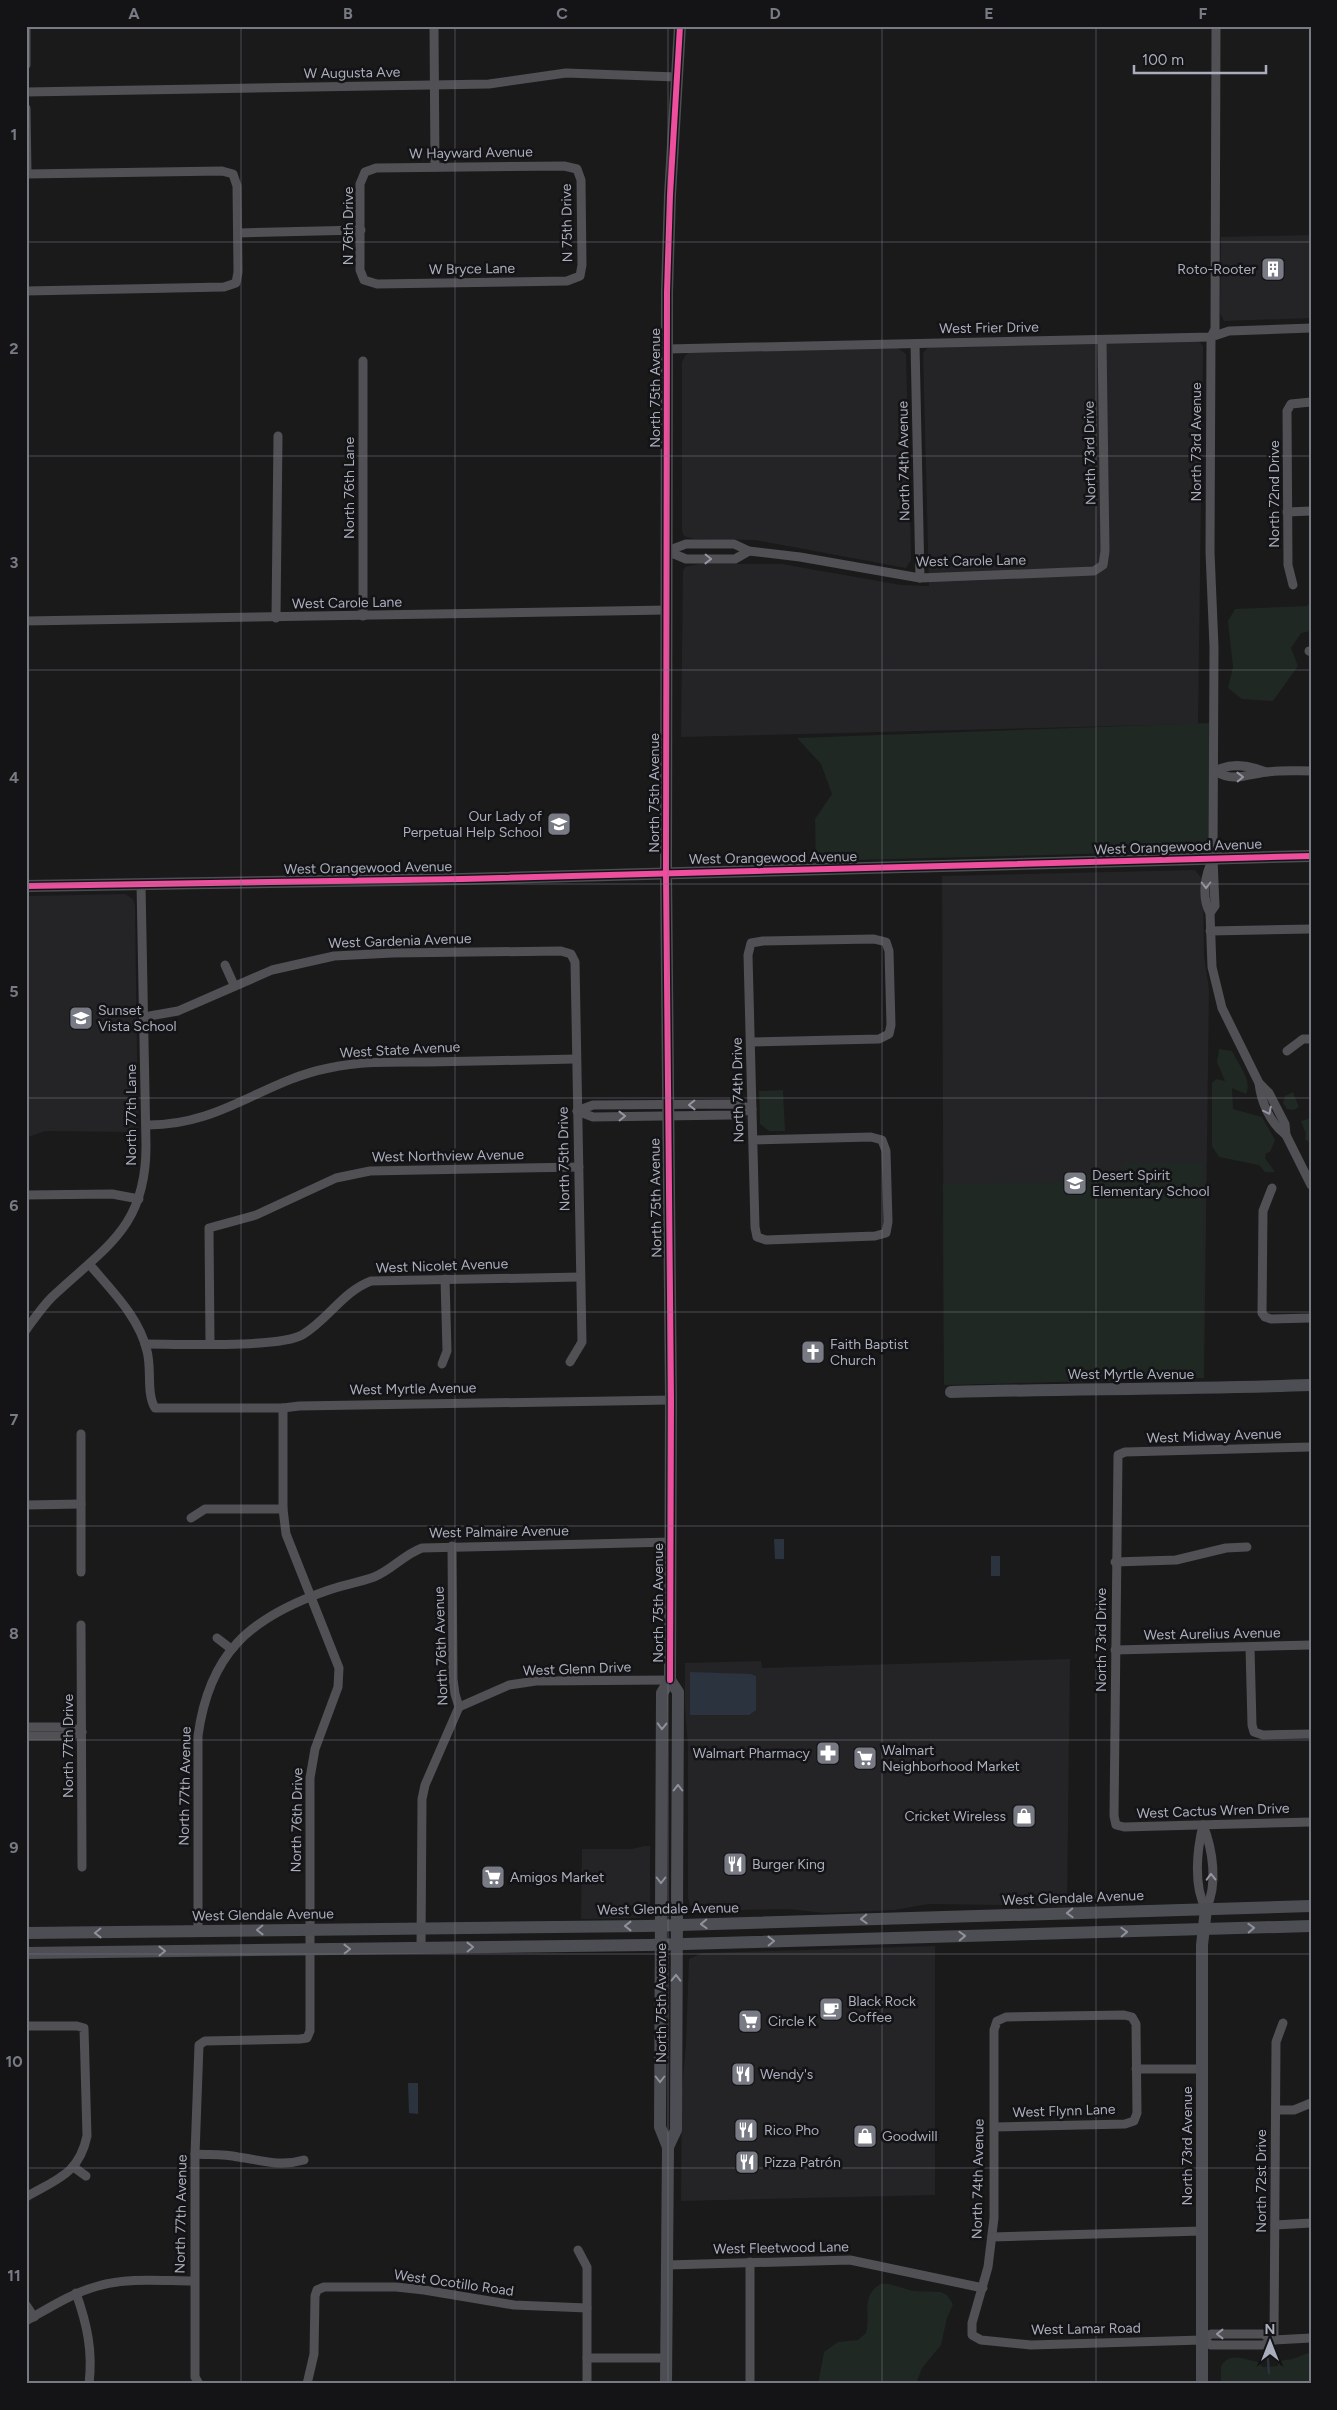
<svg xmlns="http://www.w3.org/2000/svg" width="1337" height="2410" viewBox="0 0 1337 2410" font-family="Figtree,sans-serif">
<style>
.built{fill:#242427}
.green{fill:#1f2822}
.water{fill:#2b333e}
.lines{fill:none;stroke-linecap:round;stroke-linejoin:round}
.stream{stroke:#2b333e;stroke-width:2.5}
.street{stroke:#505055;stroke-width:9}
.secondary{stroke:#4d4e53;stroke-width:12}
.cycleway-casing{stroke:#141417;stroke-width:9}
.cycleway{stroke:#ef4d9e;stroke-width:6}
.oneway{stroke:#9496a2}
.oneway2{stroke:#8e919c}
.grid{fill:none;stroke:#787a84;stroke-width:1;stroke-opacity:0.55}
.labels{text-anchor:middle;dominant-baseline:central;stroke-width:5;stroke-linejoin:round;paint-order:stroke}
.street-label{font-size:14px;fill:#aaaebc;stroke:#141417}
.poi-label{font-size:14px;fill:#aaaebc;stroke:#141417;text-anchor:start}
.neatline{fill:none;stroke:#787a84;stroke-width:2}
.grid-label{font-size:16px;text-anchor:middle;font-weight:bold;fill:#787a84}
</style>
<rect width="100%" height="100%" fill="#1a1a1b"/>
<g class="built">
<polygon points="1311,235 1311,318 1224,321 1220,313 1221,237"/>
<polygon points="1199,341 1203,346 1203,351 1198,724 681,737 683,571 685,567 699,564 782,564 901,585 929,586 923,353 928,347"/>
<polygon points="898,348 906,354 911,555 911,560 906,568 755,540 694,539 684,536 682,531 682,362 685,356 688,353"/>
<polygon points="1195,870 1203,880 1204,956 1209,989 1204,1378 944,1385 942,876"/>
<polygon points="125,894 133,899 135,906 138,1132 45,1131 28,1137 26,1140 26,896"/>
<polygon points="1070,1659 1067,1906 929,1904 894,1910 825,1913 788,1909 699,1911 690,1905 688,1898 688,1745 685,1709 685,1663 761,1661 762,1668"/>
<polygon points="644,1846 650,1846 650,1903 648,1913 639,1918 581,1919 582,1849 632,1849"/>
<polygon points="935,1946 935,2195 681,2201 682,2088 686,2043 689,1959 702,1953"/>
</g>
<g class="green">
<polygon points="1311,602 1311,631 1301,633 1291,648 1298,666 1273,701 1242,699 1228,688 1233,667 1228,621 1235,609 1307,606"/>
<polygon points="1209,723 1209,844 1163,852 816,861 815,819 832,794 821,764 797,738"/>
<path d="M1219,1049L1232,1051C1238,1064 1253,1081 1246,1094L1232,1088L1233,1109L1262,1117L1275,1140L1270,1152L1266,1153L1265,1158L1275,1172H1265L1259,1165L1219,1157L1212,1146V1083L1216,1079L1225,1081L1217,1062Z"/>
<polygon points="783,1090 785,1131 769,1131 760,1124 759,1091"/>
<polygon points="1293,1092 1299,1107 1294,1110 1287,1109 1283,1103 1285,1096"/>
<polygon points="1311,1118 1311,1144 1305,1139 1306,1134 1301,1121"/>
<polygon points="1123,1163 1203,1163 1204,1378 944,1385 943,1184 1122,1181"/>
<path d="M881,2284H889L913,2291L941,2292L947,2295L953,2304L947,2318L941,2345L922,2368L916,2384H818L824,2352L838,2342L858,2340L866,2333C871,2315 860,2295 881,2284Z"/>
<path d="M1311,2352V2382L1289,2381L1272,2384H1221V2367C1229,2350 1246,2361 1259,2362L1262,2367L1278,2366L1279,2361L1292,2359Z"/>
</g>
<g class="water">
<polygon points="774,1539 784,1539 784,1559 775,1559"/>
<rect x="991" y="1556" width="9" height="20"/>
<polygon points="690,1672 751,1674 756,1676 756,1710 749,1715 690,1715"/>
<polygon points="408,2083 418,2083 418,2114 409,2113"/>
</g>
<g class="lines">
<g class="stream">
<polyline points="1227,1806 1228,1815"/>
<polyline points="1267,2348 1269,2373"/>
</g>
<g class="street">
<polyline points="434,26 435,167"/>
<polyline points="26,65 26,26"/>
<polyline points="26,92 489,84 566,73 677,77"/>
<polyline points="26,108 27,174"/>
<polygon points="564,166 577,169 581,180 582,265 580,276 567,281 377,284 364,280 360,270 360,184 365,172 376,168"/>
<polyline points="26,174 222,171 233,174 237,186 238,272 236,283 224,287 26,291"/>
<polyline points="238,233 361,230"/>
<polyline points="915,344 920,578"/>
<polyline points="667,349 1211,337 1229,331 1311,328"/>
<polyline points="1287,512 1311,511"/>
<polyline points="667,551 686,544 734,544 749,551 800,557 920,578 1094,571 1103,565 1105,551 1102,340"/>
<polyline points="667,551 686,559 735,559 749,551"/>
<polyline points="1293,585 1288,565 1287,411 1291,404 1311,402"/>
<polyline points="363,616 363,361"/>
<polyline points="276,618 278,436"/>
<polyline points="26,621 667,610"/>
<polyline points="1309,651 1311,652"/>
<path d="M1215,771C1234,783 1247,774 1267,772C1282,770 1296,771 1311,771"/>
<path d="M1215,771C1232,762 1249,765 1266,772"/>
<path d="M1213,859C1205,874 1201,897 1210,913L1212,967L1222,1008L1259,1083L1269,1093L1285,1124L1286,1135L1311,1185"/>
<polyline points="1210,913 1215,906 1213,859 1214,647 1210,552 1211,337 1215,329 1216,26"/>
<polyline points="1210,931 1311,929"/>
<polyline points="225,965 234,985"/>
<polyline points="144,1017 178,1011 272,970 334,956 393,953 561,951 571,954 575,962 582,1342 570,1362"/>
<polyline points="751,1042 879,1039 889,1034 891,1025 889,951 886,942 874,939 763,941 751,943 748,955 755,1227 757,1237 766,1240 875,1236 886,1233 888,1222 886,1151 882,1140 871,1137 753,1140"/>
<polyline points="1287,1051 1303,1039 1311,1039"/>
<path d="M1259,1083C1261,1102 1270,1123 1286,1135"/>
<polyline points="577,1111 593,1117 732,1115 752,1109"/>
<polyline points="577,1111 593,1105 732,1104 750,1108"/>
<path d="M146,1125C221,1126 262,1081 329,1068C362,1061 395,1062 428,1062C477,1061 527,1060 576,1059"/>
<polyline points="1272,1188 1263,1211 1262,1313 1265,1317 1271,1319 1311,1318"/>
<polyline points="26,1195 112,1194 139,1199"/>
<path d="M90,1265C112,1291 139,1317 147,1351C152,1369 146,1393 155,1408H283L299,1406L671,1400"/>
<path d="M26,1330C34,1319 42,1307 52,1297C105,1247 146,1228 146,1146L141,884"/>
<polyline points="210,1343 209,1228 256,1215 336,1178 370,1171 579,1167"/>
<path d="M145,1344C177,1344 279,1348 302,1335C328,1320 342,1292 371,1281L580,1277"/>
<polyline points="442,1364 447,1351 445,1279"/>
<polyline points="81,1434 81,1572"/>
<polyline points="1311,1447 1125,1452 1118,1455 1114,1816 1116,1825 1124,1827 1311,1822"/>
<polyline points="26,1505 81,1504"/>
<polyline points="191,1518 205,1509 283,1509"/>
<polyline points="1115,1562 1176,1560 1226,1548 1247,1547"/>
<polyline points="81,1625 82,1867"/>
<polyline points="217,1638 230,1648"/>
<polyline points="1250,1647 1252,1725 1254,1732 1263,1735 1311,1734"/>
<polyline points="1115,1650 1311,1645"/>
<polyline points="459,1707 509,1685 536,1681 670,1680"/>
<polyline points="26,1727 71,1727 82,1732"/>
<polyline points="26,1736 70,1736 82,1732"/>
<path d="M1203,1825C1213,1850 1218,1885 1206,1909"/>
<path d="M1203,1825C1197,1850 1193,1886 1206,1909"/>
<path d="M198,1931V1736C209,1654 249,1618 326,1591C341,1585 358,1583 374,1577C392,1570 403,1555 422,1548L671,1542"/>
<polyline points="421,1948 422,1799 425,1785 459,1707 455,1694 453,1679 452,1546"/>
<path d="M26,2026H77L84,2028L87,2136C79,2174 57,2179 26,2197"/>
<polyline points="1136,2069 1202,2069"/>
<polyline points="1276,2110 1294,2110 1311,2103"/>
<polyline points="994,2127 1125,2124 1134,2121 1137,2113 1136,2024 1132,2017 1124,2015 1006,2017 997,2021 994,2030 994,2218 988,2267 972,2323 972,2335 981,2340 1031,2345 1202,2340 1211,2345 1263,2345 1274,2340 1311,2338"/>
<path d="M195,2154C209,2155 224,2154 238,2157C261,2160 280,2167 304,2160"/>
<polyline points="75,2168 86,2176"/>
<polyline points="1275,2225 1311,2223"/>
<polyline points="992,2237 1202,2231"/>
<polyline points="578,2250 587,2267 587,2384"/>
<polyline points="667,2265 850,2260 983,2288"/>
<path d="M76,2293C87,2324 93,2351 89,2384"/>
<polyline points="26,2305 34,2317"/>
<path d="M26,2321C49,2308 72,2293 98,2286C128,2277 163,2281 194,2281"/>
<polyline points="1202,2340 1211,2334 1263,2334 1274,2340"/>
<polyline points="1274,2340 1276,2042 1283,2023"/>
<polyline points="587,2358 666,2358"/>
<polyline points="199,2384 195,2377 195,2154 199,2045 205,2041 300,2039 307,2038 310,2031 310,1778 315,1749 338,1687 339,1668 286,1534 283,1509 283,1408"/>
<polyline points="307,2384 314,2354 315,2296 317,2290 324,2287 396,2287 424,2290 514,2305 587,2308"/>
<polyline points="750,2384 750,2262"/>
</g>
<g class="secondary">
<polyline points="26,886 462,879 1311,856"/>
<path d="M951,1392C1071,1389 1191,1389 1311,1385"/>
<polyline points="26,1933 647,1926 1311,1906"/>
<polyline points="26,1953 648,1945 1311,1926"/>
<polyline points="668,2147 676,2130 678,1692 670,1680"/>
<polyline points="666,2384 668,2147 660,2127 662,1693 670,1680 671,1400 666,873 667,292 670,195 680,26"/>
<polyline points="1202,2384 1202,1945 1206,1909"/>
</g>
<g class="cycleway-casing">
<g id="cycleway">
<polyline points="26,886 462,879 1311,856"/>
<polyline points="670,1680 671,1400 666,873 667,292 670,195 680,26"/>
</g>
</g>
<use href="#cycleway" class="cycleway"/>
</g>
<defs><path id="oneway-chevron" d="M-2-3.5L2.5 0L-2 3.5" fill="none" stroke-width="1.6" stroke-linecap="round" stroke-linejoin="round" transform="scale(1.25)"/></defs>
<g class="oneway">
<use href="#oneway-chevron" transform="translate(708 559) rotate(1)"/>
<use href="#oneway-chevron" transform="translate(1240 777) rotate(-1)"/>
<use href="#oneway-chevron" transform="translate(1206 885) rotate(90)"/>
<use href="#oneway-chevron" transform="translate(692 1105) rotate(179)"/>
<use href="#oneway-chevron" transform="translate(1268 1111) rotate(64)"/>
<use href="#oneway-chevron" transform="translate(622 1116) rotate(-1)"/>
<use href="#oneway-chevron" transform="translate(1211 1877) rotate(-91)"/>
<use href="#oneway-chevron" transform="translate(1220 2334) rotate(180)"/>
</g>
<g class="oneway2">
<use href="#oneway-chevron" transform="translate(662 1726) rotate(91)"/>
<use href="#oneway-chevron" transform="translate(678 1788) rotate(-90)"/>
<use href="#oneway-chevron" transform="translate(661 1880) rotate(90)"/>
<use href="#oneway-chevron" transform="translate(1070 1913) rotate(178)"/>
<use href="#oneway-chevron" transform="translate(864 1919) rotate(178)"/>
<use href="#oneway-chevron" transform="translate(704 1924) rotate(178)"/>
<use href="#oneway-chevron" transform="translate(628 1926) rotate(180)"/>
<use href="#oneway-chevron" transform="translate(1251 1928) rotate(-2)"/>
<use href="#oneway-chevron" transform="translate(260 1930) rotate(179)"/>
<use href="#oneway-chevron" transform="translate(1124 1932) rotate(-2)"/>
<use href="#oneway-chevron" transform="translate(98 1933) rotate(179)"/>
<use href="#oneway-chevron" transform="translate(962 1936) rotate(-2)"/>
<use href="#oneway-chevron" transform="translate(771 1941) rotate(-1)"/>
<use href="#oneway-chevron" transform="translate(470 1947) rotate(-1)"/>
<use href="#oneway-chevron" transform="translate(347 1949) rotate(-1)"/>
<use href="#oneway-chevron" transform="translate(162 1951) rotate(-1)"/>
<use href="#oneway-chevron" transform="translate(676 1978) rotate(-89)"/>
<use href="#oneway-chevron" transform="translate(660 2079) rotate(90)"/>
</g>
<path class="grid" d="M241,26V2384M455,26V2384M668,26V2384M882,26V2384M1096,26V2384M26,242H1311M26,456H1311M26,670H1311M26,884H1311M26,1098H1311M26,1312H1311M26,1526H1311M26,1740H1311M26,1954H1311M26,2168H1311"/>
<defs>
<g id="building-square" transform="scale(1.25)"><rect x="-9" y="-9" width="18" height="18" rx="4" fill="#787a84" stroke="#141417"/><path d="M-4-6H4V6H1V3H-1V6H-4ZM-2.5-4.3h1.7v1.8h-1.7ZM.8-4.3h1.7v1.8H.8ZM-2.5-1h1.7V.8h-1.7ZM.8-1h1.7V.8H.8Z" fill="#fff"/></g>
<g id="school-square" transform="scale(1.25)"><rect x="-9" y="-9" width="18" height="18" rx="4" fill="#787a84" stroke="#141417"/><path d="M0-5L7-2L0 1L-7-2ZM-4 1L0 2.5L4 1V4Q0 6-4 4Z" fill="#fff"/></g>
<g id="church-square" transform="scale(1.25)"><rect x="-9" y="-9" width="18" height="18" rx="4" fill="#787a84" stroke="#141417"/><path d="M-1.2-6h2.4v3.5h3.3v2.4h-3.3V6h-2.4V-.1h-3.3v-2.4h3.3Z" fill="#fff"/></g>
<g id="pharmacy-square" transform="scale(1.25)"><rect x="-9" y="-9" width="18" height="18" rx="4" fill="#787a84" stroke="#141417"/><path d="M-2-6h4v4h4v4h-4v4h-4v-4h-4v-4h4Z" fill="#fff"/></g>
<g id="supermarket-square" transform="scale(1.25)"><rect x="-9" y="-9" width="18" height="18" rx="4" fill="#787a84" stroke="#141417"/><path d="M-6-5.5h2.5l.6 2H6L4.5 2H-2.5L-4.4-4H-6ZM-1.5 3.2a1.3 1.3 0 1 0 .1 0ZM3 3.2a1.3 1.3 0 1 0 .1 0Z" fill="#fff"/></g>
<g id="shop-square" transform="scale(1.25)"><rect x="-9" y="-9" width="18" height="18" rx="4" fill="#787a84" stroke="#141417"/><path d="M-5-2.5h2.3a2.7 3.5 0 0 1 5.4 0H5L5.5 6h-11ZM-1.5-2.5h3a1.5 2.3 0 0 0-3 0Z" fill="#fff"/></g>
<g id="restaurant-square" transform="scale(1.25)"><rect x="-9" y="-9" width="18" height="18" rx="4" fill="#787a84" stroke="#141417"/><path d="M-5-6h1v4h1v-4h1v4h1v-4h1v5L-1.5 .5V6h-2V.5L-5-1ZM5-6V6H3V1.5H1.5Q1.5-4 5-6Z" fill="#fff"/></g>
<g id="cafe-square" transform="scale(1.25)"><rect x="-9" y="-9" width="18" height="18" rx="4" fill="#787a84" stroke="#141417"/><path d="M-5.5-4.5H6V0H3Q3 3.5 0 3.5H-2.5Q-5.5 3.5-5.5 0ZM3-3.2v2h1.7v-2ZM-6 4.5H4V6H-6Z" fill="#fff"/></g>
</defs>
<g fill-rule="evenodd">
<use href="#building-square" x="1273" y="269"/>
<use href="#school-square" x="559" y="824"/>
<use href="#school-square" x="81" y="1018"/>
<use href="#school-square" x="1075" y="1183"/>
<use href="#church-square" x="813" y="1352"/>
<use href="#pharmacy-square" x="828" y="1753"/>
<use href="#supermarket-square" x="865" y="1758"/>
<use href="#shop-square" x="1024" y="1816"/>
<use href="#restaurant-square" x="735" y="1864"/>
<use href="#supermarket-square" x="493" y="1877"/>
<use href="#cafe-square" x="831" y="2009"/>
<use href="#supermarket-square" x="750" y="2021"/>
<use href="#restaurant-square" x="743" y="2074"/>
<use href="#restaurant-square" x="746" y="2130"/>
<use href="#shop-square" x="865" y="2136"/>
<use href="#restaurant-square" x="747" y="2162"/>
</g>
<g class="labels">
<g class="street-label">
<text transform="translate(352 73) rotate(-1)">W Augusta Ave</text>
<text transform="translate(471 153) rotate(-1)">W Hayward Avenue</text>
<text transform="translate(567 223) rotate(-91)">N 75th Drive</text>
<text transform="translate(348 226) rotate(-90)">N 76th Drive</text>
<text transform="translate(472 269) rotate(-1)">W Bryce Lane</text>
<text transform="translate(989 328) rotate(-1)">West Frier Drive</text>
<text transform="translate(655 388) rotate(-90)">North 75th Avenue</text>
<text transform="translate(1196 442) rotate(-90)">North 73rd Avenue</text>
<text transform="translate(1090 453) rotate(-91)">North 73rd Drive</text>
<text transform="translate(904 461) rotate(-91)">North 74th Avenue</text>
<text transform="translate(349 488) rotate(-90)">North 76th Lane</text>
<text transform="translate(1274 494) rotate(-90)">North 72nd Drive</text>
<text transform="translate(971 561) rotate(-1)">West Carole Lane</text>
<text transform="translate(347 603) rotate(-1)">West Carole Lane</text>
<text transform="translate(654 793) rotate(-90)">North 75th Avenue</text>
<text transform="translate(1178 847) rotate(-2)">West Orangewood Avenue</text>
<text transform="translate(773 858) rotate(-1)">West Orangewood Avenue</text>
<text transform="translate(368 868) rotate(-1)">West Orangewood Avenue</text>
<text transform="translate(400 941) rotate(-2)">West Gardenia Avenue</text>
<text transform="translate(400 1050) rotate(-3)">West State Avenue</text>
<text transform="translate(738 1090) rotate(-91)">North 74th Drive</text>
<text transform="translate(131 1115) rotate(-90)">North 77th Lane</text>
<text transform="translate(448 1156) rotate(-1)">West Northview Avenue</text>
<text transform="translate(564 1159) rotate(-91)">North 75th Drive</text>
<text transform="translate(656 1198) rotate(-91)">North 75th Avenue</text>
<text transform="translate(442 1266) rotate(-2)">West Nicolet Avenue</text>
<text x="1131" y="1374">West Myrtle Avenue</text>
<text transform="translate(413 1389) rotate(-1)">West Myrtle Avenue</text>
<text transform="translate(1214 1436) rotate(-2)">West Midway Avenue</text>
<text transform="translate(499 1532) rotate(-1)">West Palmaire Avenue</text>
<text transform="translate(658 1603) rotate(-90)">North 75th Avenue</text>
<text transform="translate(1212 1634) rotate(-1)">West Aurelius Avenue</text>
<text transform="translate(1101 1640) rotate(-90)">North 73rd Drive</text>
<text transform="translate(441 1646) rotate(-92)">North 76th Avenue</text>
<text transform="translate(577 1669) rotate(-2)">West Glenn Drive</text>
<text transform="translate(68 1746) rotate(-90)">North 77th Drive</text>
<text transform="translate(185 1786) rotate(-89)">North 77th Avenue</text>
<text transform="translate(1213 1811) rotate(-2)">West Cactus Wren Drive</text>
<text transform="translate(297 1820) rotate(-89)">North 76th Drive</text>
<text transform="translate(1073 1898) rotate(-2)">West Glendale Avenue</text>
<text transform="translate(668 1909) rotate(-1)">West Glendale Avenue</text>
<text transform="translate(263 1915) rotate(-1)">West Glendale Avenue</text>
<text transform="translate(661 2003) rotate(-90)">North 75th Avenue</text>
<text transform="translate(1064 2111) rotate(-2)">West Flynn Lane</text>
<text transform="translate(1187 2146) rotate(-90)">North 73rd Avenue</text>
<text transform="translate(978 2179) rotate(-89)">North 74th Avenue</text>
<text transform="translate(1261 2181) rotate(-90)">North 72st Drive</text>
<text transform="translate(181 2214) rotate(-89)">North 77th Avenue</text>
<text transform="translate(781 2248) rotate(-1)">West Fleetwood Lane</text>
<text transform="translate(454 2283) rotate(8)">West Ocotillo Road</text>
<text transform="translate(1086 2329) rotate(-1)">West Lamar Road</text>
</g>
<g class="poi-label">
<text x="1256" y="269" text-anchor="end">Roto-Rooter</text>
<text x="542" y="816" text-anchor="end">Our Lady of<tspan x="542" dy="16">Perpetual Help School</tspan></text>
<text x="98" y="1010">Sunset<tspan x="98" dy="16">Vista School</tspan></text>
<text x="1092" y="1175">Desert Spirit<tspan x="1092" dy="16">Elementary School</tspan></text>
<text x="830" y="1344">Faith Baptist<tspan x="830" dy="16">Church</tspan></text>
<text x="882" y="1750">Walmart<tspan x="882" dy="16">Neighborhood Market</tspan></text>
<text x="810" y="1753" text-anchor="end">Walmart Pharmacy</text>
<text x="1006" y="1816" text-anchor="end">Cricket Wireless</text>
<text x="752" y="1864">Burger King</text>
<text x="510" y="1877">Amigos Market</text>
<text x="848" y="2001">Black Rock<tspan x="848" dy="16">Coffee</tspan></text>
<text x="768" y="2021">Circle K</text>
<text x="760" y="2074">Wendy's</text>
<text x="764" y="2130">Rico Pho</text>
<text x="882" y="2136">Goodwill</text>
<text x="764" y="2162">Pizza Patrón</text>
</g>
</g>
<rect width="1337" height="2410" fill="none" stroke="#141417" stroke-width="55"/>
<g transform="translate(1270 2342)" stroke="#141417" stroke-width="4" paint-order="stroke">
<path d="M0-4L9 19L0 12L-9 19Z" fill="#aaaebc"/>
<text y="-8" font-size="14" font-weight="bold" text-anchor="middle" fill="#aaaebc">N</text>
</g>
<path d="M1134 65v8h132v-8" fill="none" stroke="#aaaebc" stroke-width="2.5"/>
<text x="1142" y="65" font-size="15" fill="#aaaebc" stroke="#141417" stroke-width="4" paint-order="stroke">100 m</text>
<rect x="28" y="28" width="1282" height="2354" class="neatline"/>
<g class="grid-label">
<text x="134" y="19">A</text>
<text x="348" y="19">B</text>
<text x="562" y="19">C</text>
<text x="775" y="19">D</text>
<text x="989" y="19">E</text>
<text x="1203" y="19">F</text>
<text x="14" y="140">1</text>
<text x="14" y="354">2</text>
<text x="14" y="568">3</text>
<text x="14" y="783">4</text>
<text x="14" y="997">5</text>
<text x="14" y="1211">6</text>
<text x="14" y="1425">7</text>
<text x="14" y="1639">8</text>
<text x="14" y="1853">9</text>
<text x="14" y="2067">10</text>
<text x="14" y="2281">11</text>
</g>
</svg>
